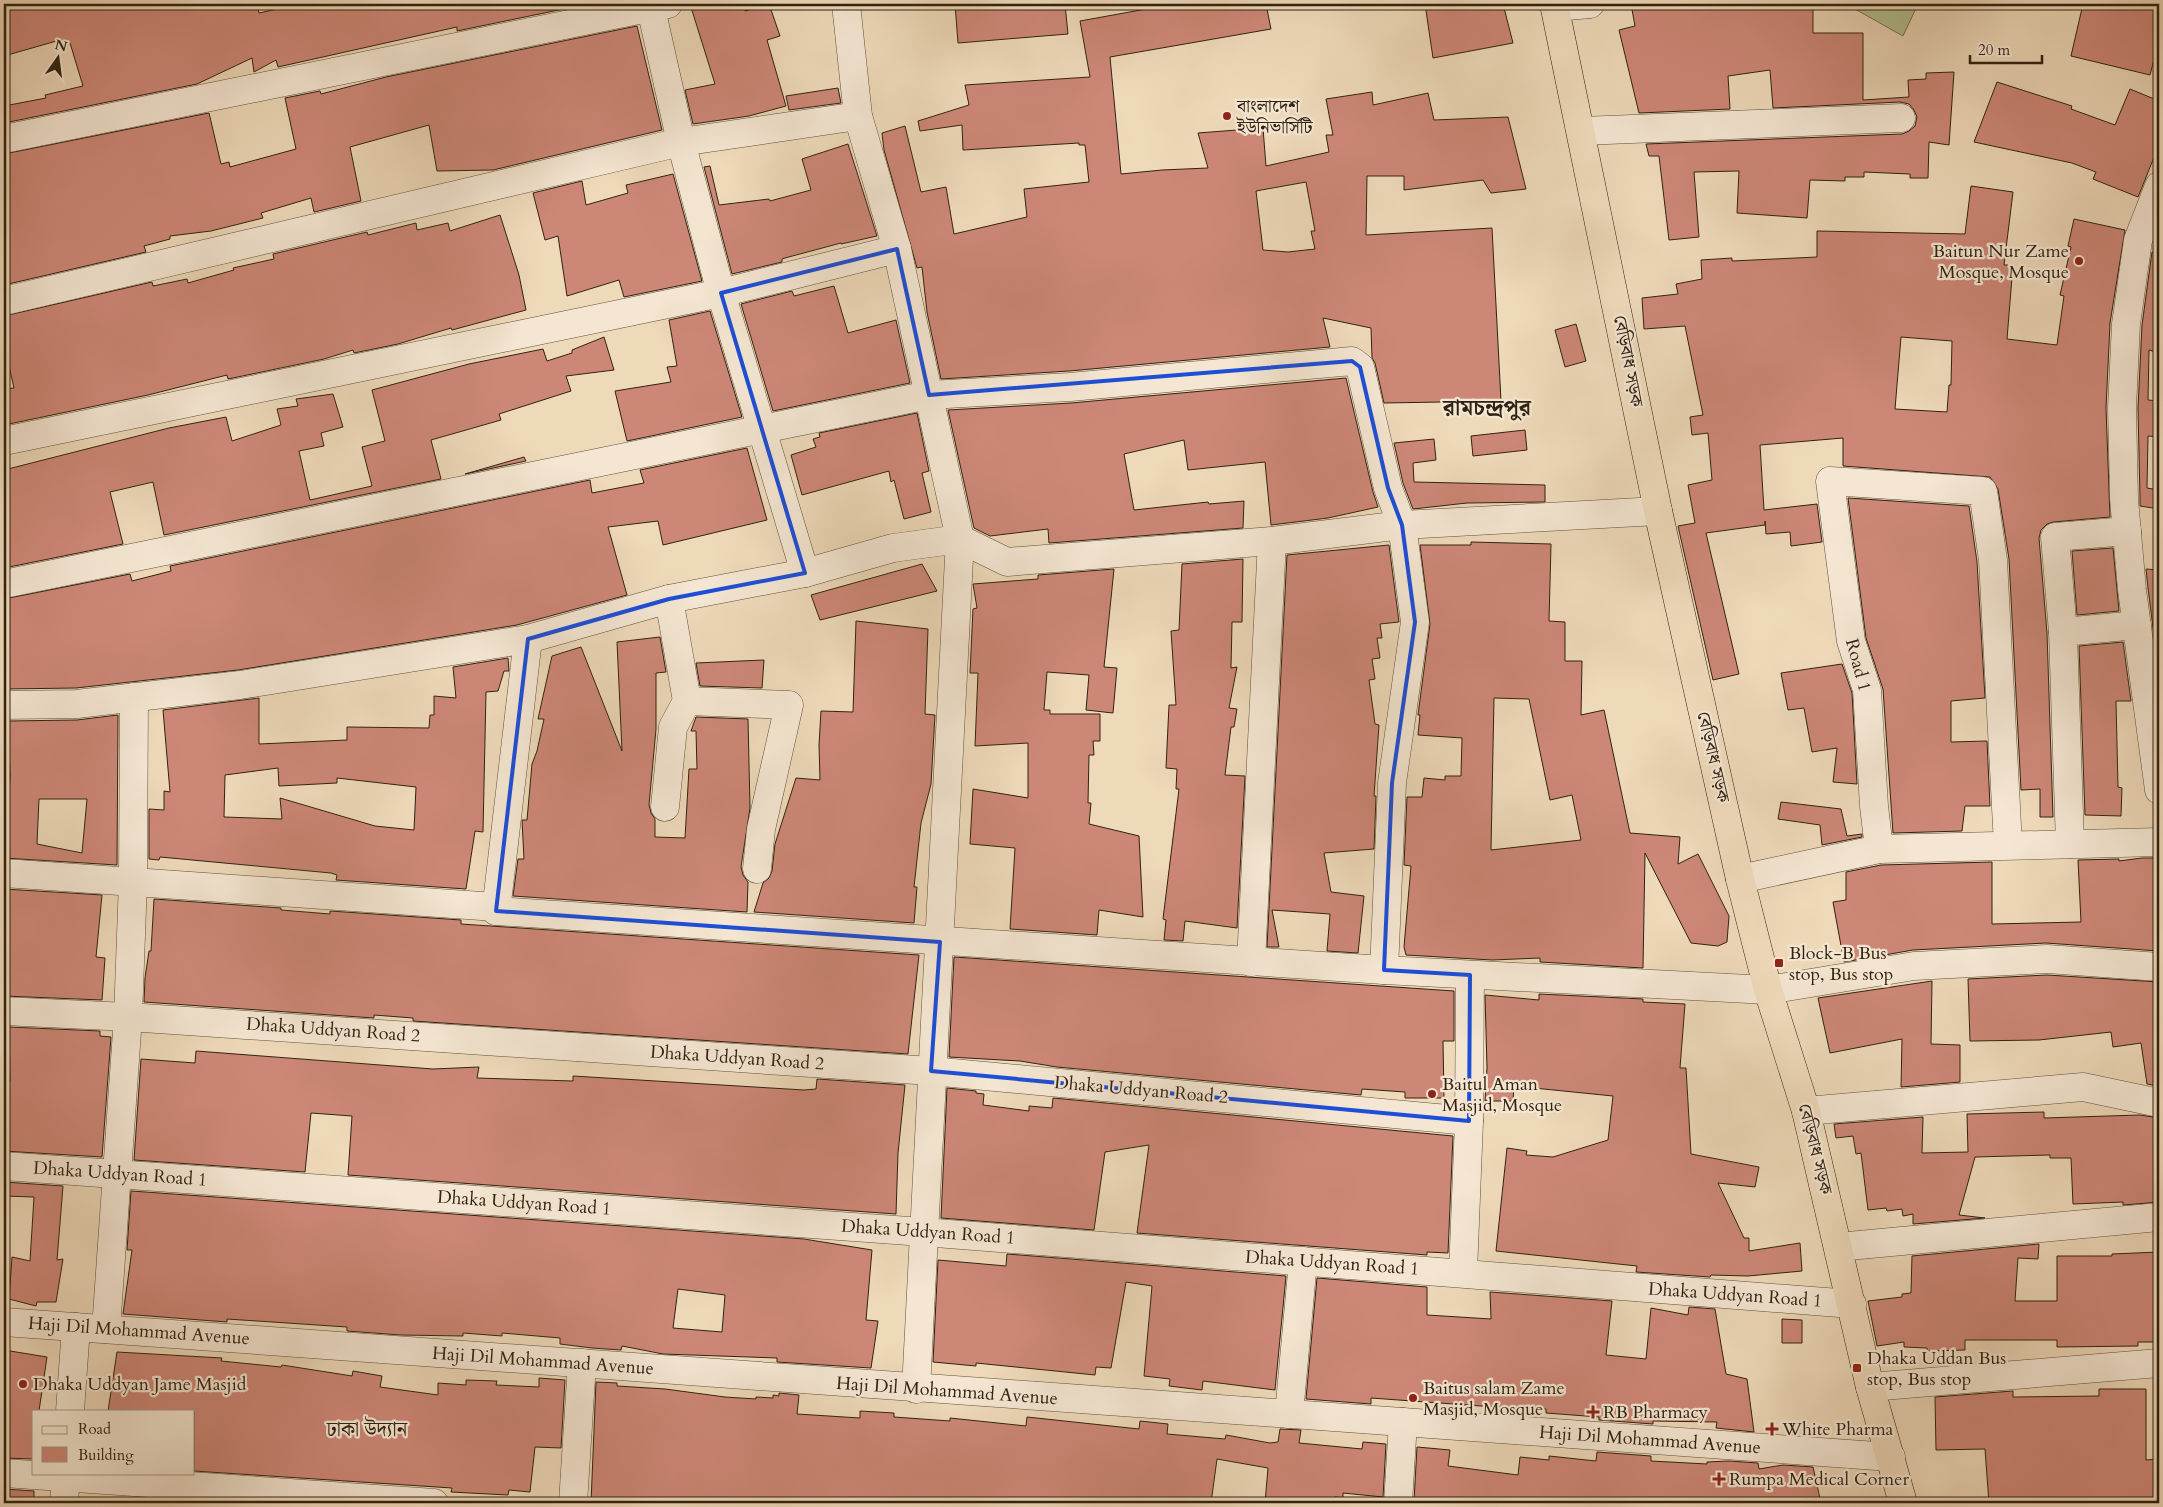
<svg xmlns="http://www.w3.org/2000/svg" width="2163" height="1507" viewBox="0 0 2163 1507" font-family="Cardo,'Noto Serif Bengali',serif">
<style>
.green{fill:#b5c092;stroke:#727152}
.building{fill:#cd8777;stroke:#302211;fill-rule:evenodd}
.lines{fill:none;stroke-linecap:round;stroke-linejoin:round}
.minor-casing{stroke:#60503b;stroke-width:29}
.highway-casing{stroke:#302211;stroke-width:29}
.minor{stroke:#f4e6d2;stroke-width:28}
.highway{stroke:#eed9b9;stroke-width:28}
.marked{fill:none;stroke:#1d4ed8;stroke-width:4;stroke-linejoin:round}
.poi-dot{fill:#8f2418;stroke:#f4e6d2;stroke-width:2}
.labels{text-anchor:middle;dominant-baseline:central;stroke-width:4.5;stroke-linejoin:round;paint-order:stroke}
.poi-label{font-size:18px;fill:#302211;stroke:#f4e6d2;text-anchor:start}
.street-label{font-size:18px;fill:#302211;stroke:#f4e6d2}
.quarter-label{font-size:20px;fill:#302211;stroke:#f4e6d2}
.district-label{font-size:22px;font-weight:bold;fill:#302211;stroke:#f4e6d2}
</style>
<rect width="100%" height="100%" fill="#eed9b9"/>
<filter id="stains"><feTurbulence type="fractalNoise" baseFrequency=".004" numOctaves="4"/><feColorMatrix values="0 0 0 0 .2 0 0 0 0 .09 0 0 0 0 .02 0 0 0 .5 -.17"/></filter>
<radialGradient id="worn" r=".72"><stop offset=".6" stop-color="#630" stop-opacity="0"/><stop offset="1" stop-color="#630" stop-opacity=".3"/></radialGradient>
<polygon class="green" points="1846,4 1918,4 1903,36"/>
<g class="building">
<polygon points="4,4 257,4 259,13 299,4 572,4 573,7 457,31 457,27 278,67 276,60 254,72 252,58 197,84 4,123 4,106 46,98 45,95 83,86 70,43 61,45 60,40 4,56"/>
<polygon points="690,4 743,4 745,11 769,4 780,36 767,40 786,106 749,116 693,124 685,90 715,84"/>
<polygon points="955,4 1065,4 1068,34 958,43"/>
<path d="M1174,4H1266L1271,29L1110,57L1121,174L1162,170L1208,168L1198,133L1263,128L1266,166L1329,152L1326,135H1333L1326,99L1372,92L1373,105L1428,93L1434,120L1508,117L1526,189L1491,193L1483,180L1404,190V176H1367L1366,235L1492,228L1501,401L1384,403L1375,363L1372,358L1371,328L1323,318L1330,347L1069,371L941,379L927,312L922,267L917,268L884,150L882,133L905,126L921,192L946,187L954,234L1027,217L1024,189L1089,182L1085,145H1079V143L963,150L962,125L920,131L918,121L969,105L965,85L1090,77L1080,21ZM1306,182L1315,231H1311L1315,249L1288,252L1263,250L1256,191Z"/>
<polygon points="1425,4 1503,4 1513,43 1433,58"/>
<polygon points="1631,4 1813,4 1813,33 1863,33 1863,100 1909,97 1908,80 1926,79 1926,73 1954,72 1949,145 1929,142 1928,178 1910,178 1910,174 1864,172 1864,177 1845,177 1845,181 1810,180 1807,218 1737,213 1739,171 1694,172 1699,237 1669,240 1659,156 1649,156 1646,144 1902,134 1909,131 1915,126 1917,117 1914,110 1909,104 1900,102 1773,108 1770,70 1728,76 1730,109 1639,113 1619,30 1635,26"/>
<polygon points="2083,4 2159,4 2159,40 2150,75 2071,56"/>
<polygon points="637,26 662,130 493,170 437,171 429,125 350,147 361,201 314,212 311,198 261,213 263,218 211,231 170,236 170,239 144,246 146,252 4,285 4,154 209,113 221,164 229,162 230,167 296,149 285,98 320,91 321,94 386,77"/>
<polygon points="1997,82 2072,106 2071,109 2115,125 2130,89 2159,101 2159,145 2138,197 2093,179 2096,172 2072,163 1974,142"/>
<polygon points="838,88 841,103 789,110 786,96"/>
<polygon points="848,144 877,236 841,244 841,243 785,258 782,259 782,262 732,274 704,167 710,166 719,205 769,199 770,201 811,190 802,159"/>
<polygon points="673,174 702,281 624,297 619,280 567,296 558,236 545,240 533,193 582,181 586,205 628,193 626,185"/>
<path d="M1971,186L2013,192L2004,265H2013L2007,339L2057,345L2064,296L2060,295L2071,247L2068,246L2074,219L2125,230L2110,323L2106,408L2110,517L2053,522L2047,524L2041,530L2039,538L2047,633L2053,817H2040V789L2021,790L2009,559L1998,489L1990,477L1843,466V438L1760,445L1764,510L1817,504L1822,542L1791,546L1790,532L1766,534L1765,521V525L1706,533L1739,674L1713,680L1678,526L1695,523L1688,485L1712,480L1708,433L1692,435L1690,417L1703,415L1685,326L1644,329L1642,298L1678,294L1676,284L1702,279L1701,260L1732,258V261L1817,257V231L1965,234ZM1901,337L1952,341L1951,385H1949L1947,412L1895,409Z"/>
<polygon points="500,215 519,275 526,310 452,330 451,328 398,344 354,353 353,350 324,359 228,379 227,375 148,395 4,425 4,389 14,388 4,344 4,316 152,282 153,286 187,279 188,283 234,270 233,268 274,259 273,254 367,232 368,235 416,223 417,230 448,223 450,231"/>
<polygon points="2152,252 2159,255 2159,353 2149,350 2148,400 2159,401 2159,437 2148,436 2147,488 2159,490 2159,509 2140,506 2140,498 2138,408 2142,325"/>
<polygon points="834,286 848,333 896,320 910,383 773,411 741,304 792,291 794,296"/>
<polygon points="710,311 742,417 627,441 615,391 671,382 667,367 677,366 669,320"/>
<polygon points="1576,324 1586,361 1565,367 1555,330"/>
<polygon points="604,337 614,370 566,376 571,391 499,414 501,420 431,440 441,479 164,535 153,482 110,492 123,544 4,568 4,470 169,428 226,417 232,441 281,425 277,409 298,406 296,399 333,394 343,427 321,433 324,446 299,451 310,500 372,486 362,447 385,441 372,390 469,364 543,349 547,361 572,353 572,350"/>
<polygon points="1346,378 1373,492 1378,507 1328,518 1271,525 1265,462 1188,470 1184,440 1124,454 1134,510 1208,502 1209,504 1244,501 1243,528 1049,543 1048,529 990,536 974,528 948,410 1071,403"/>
<polygon points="917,413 929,471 922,473 931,512 904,519 894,480 891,482 889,471 802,495 791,455 816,447 813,439 820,437 819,433"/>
<polygon points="1525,430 1527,450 1473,456 1471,436"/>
<polygon points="1434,439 1436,460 1413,463 1414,482 1545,485 1545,502 1467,503 1413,509 1403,483 1394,443"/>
<polygon points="747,448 767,520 663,545 658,521 608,527 627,595 517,625 238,670 76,688 4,689 4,599 130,574 132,581 171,571 170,566 590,480 592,493 644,483 640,470"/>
<polygon points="524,457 526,461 465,474"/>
<polygon points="1848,498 1969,506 1977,562 1985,698 1951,701 1951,742 1987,741 1990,806 1965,806 1962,831 1893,833 1883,689 1866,638"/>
<path d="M1471,542L1551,544L1549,621L1565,622V661H1582L1581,715L1604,710L1630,833L1680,837L1678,864L1698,854L1729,916L1727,942L1718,946L1691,943L1645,853L1643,968L1540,962V958L1492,960L1406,955L1404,947L1411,866L1404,865L1407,797H1422L1424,778L1445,780V776H1461L1462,738L1418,735L1420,715H1418L1430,624L1420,545H1471ZM1494,698L1529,699L1550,800L1572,795L1581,840L1491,850Z"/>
<polygon points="1389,545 1399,622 1380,624 1382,638 1377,638 1380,658 1372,659 1375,679 1369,680 1375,724 1379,725 1374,796 1376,796 1374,849 1324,853 1331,892 1364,896 1358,953 1327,951 1330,914 1272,910 1279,947 1267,947 1287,555"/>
<polygon points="2113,548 2119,611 2077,615 2072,551"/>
<polygon points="1243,559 1242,622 1232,622 1231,668 1237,667 1229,708 1237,709 1234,727 1231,727 1225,775 1245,776 1237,928 1185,921 1183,941 1164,940 1166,920 1163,919 1179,789 1176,789 1177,769 1166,768 1169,705 1176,705 1171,631 1179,630 1182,564"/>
<polygon points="922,564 937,591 820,620 811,595"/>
<polygon points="1114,569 1104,667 1117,668 1113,713 1086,710 1089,675 1047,672 1044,710 1050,710 1050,714 1100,714 1100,741 1093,741 1094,755 1089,755 1088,803 1091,803 1089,824 1139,836 1143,917 1099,910 1097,935 1010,929 1015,848 970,844 973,789 1028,798 1028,743 975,746 978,673 970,673 973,609 977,608 973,584 1038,579 1038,575"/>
<polygon points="2146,569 2159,570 2159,675 2148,588"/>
<polygon points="856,621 928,629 925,714 935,715 931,784 921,823 914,887 917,887 914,923 754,912 763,883 769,878 772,871 775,844 796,778 820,780 819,745 821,711 853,712"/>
<polygon points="660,637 666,672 656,673 656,729 649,805 651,813 655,819 655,837 685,838 689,769 697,769 696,731 691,731 696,717 748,719 750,808 741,867 743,875 748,882 747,912 513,896 518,859 524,859 522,820 527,820 532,764 537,751 544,719 538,719 552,656 581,647 622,751 617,642"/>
<polygon points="2123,642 2131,701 2116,701 2118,787 2122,788 2121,816 2085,815 2079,646"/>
<path d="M508,658L509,671H504L498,691L486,692L483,832L475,831L466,889L336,880L337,875L331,873L160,857L159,860L149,859V809L164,810V791L170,792L163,710L259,698V744L347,740V727L429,728L430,715H434V696L456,698L453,667ZM278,768L279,786L337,783V778L416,787L414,830L375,826L280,798L282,819L224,817L225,775Z"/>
<polygon points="764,660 762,688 700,686 696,663"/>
<polygon points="1842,664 1852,693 1857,784 1833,782 1837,748 1812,752 1804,708 1788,710 1781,673"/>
<path d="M118,715L117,865L4,858V799L9,800L10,775L8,721L77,720ZM39,799H87L82,853L37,844Z"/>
<polygon points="1781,802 1841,809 1847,836 1862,834 1862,837 1822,845 1820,825 1778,819"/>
<polygon points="2142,858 2159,858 2159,951 2046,943 1913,950 1844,962 1833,902 1846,900 1846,872 1881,865 1992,862 1992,924 2081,922 2078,860 2119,859 2119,861"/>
<polygon points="4,889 102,895 96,957 105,958 102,1000 4,996"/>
<polygon points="154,899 281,908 281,910 330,914 330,911 461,920 461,924 919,955 908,1054 413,1021 413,1018 374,1015 374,1018 144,1002 145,978 149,951 151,951"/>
<polygon points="954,957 1454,991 1454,1041 1443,1041 1444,1098 1405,1098 1405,1092 1362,1089 1361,1095 1057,1067 1020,1061 949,1057"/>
<polygon points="2047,975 2159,982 2159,1086 2147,1084 2141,1043 2113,1047 2111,1032 2039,1040 1970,1041 1968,979"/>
<polygon points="1932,981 1931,1044 1960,1045 1960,1082 1901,1087 1902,1039 1830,1053 1818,998"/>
<polygon points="1539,994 1643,999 1643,1002 1685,1004 1680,1068 1686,1068 1691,1154 1759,1167 1755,1187 1718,1183 1744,1238 1749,1238 1749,1251 1800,1243 1802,1271 1748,1276 1711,1275 1710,1277 1636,1272 1637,1266 1496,1251 1507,1148 1527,1151 1526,1155 1553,1157 1608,1140 1613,1096 1514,1086 1513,1101 1485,1101 1487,1068 1485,995 1539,1000"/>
<polygon points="9,1027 100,1031 100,1036 111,1037 102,1157 4,1151 4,1081 10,1081"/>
<polygon points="196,1051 433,1069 479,1067 477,1078 573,1081 573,1076 804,1090 816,1089 817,1079 905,1085 898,1153 896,1214 348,1175 352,1116 311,1113 305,1172 134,1160 141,1059 195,1063"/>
<polygon points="947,1088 976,1091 976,1093 984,1094 983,1105 1029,1111 1029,1106 1052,1108 1053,1098 1453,1136 1448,1253 1427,1252 1427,1255 1137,1233 1149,1145 1105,1152 1094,1230 941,1218"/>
<polygon points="2044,1112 2044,1118 2140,1115 2159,1118 2159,1202 2123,1205 2123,1202 2073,1204 2071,1158 2050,1158 2050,1155 1975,1157 1959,1215 1985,1218 1913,1224 1913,1214 1903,1216 1902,1209 1887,1211 1886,1208 1868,1210 1861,1153 1856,1154 1853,1136 1836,1138 1834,1124 1923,1117 1922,1153 1968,1152 1967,1114"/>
<polygon points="4,1182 63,1186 57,1260 63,1259 56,1302 37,1302 36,1306 9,1299 12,1257 30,1261 34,1197 4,1196"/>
<path d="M131,1191L804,1239L872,1250L866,1320L878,1321L871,1368L777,1362V1358L663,1354L622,1346L621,1350L592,1348L560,1344V1338L502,1333V1336L463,1333V1336L401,1335L347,1331V1327L227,1319V1322L123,1314L132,1250H127ZM678,1289L725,1295L722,1332L673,1328Z"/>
<polygon points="2039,1244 2038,1259 2018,1258 2015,1301 2057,1301 2057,1256 2112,1256 2112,1254 2159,1252 2159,1342 2138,1342 2138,1346 2057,1347 2057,1340 1965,1340 1965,1350 1927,1351 1927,1348 1904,1347 1904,1342 1877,1346 1868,1301 1902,1297 1902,1294 1911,1293 1912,1256"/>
<polygon points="1007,1254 1286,1276 1275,1390 1203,1381 1202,1390 1169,1386 1170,1379 1144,1376 1152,1286 1126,1282 1111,1368 1096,1367 1095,1375 976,1363 976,1366 933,1362 938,1260 1006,1266"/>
<polygon points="1317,1278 1427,1287 1427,1315 1491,1319 1490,1292 1612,1301 1606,1355 1646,1359 1651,1308 1688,1315 1689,1307 1715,1309 1726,1374 1747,1379 1754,1432 1716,1428 1717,1422 1653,1421 1653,1424 1599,1420 1599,1417 1546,1413 1546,1409 1481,1406 1371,1398 1371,1404 1306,1399"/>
<polygon points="1782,1319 1802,1320 1802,1343 1782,1343"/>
<polygon points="4,1350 47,1357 39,1411 34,1411 34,1459 4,1458"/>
<polygon points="117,1352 222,1358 221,1361 281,1367 282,1365 352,1376 353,1371 382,1376 380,1387 438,1395 438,1383 466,1385 466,1380 497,1381 496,1385 539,1387 539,1378 565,1380 561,1448 535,1447 530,1492 509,1490 508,1495 451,1492 452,1488 194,1471 194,1411 108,1411"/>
<polygon points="596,1382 617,1383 617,1386 665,1389 725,1397 756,1399 756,1397 773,1398 773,1395 779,1396 779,1393 799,1395 797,1414 860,1418 860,1411 894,1413 894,1417 950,1421 950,1418 1026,1426 1027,1417 1139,1429 1140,1421 1168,1424 1167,1434 1225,1439 1226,1435 1270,1443 1278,1442 1280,1429 1301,1430 1299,1443 1362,1449 1363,1442 1386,1444 1383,1497 1343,1493 1343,1498 1335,1497 1335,1503 1265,1503 1268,1468 1217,1459 1211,1503 591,1503"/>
<polygon points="2099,1389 2146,1389 2146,1460 2159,1459 2159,1500 2086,1501 2086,1503 1989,1503 1985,1449 1936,1450 1935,1397 2013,1391 2013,1397 2099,1396"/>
<polygon points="1417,1447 1450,1450 1448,1466 1518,1475 1520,1457 1549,1460 1549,1456 1596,1461 1597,1452 1651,1456 1651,1461 1707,1464 1707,1462 1729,1461 1758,1463 1759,1469 1783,1465 1813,1467 1821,1503 1461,1503 1421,1498 1421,1501 1414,1501"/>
<polygon points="4,1489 34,1491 34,1503 4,1503"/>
</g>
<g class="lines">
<g class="minor-casing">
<g id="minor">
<polyline points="650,4 681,142 721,293 805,573"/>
<polyline points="846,4 858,116 897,249 960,539 916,1389"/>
<polyline points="1555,7 1590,4"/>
<polyline points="1582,131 1901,118"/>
<polyline points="4,139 668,4"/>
<polyline points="2159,186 2138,240 2126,324 2122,408 2124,499 2132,590 2159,790"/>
<polyline points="4,301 681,142 858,116"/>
<polyline points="4,441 721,293 897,249"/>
<polyline points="4,584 929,395 1070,387 1352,361 1360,367 1388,488 1402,525 1415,622 1392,783 1384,970"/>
<polyline points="2063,632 2055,537 2127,531"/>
<polyline points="687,701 789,705 761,829 757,869"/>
<polyline points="4,705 77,704 240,685 528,639 669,599 805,573 893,548 960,539 1007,562 1272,541 1402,525 1658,511"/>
<polyline points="665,807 673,727 687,701 669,599"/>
<polyline points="2070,844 2063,632 2137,625"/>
<polyline points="1879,849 1874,806 1867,690 1851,641 1830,481 1983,491 1993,560 2008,845"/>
<polyline points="4,873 496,907 496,911 1384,970 1768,990 1914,966 2047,959 2159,967"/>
<polyline points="1740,879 1879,849 2159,842"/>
<polyline points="496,911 528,639"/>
<polyline points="1251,962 1272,541"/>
<polyline points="4,1011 128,1017 931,1071 1469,1121"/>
<polyline points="1806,1111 2083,1087 2159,1103"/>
<polyline points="4,1166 923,1232 1852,1304"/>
<polyline points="1838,1247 2159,1217"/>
<polyline points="1463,1273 1469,1121 1470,975"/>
<polyline points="4,1322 1891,1457"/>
<polyline points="106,1329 128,1017 133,881 134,697"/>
<polyline points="1870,1387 2159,1363"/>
<polyline points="70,1411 76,1327"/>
<polyline points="1289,1414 1303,1261"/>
<polyline points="4,1473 434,1503"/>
<polyline points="64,1503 66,1473"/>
<polyline points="573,1503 582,1363"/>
<polyline points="1398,1503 1403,1422"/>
</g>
</g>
<g class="highway-casing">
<polyline id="highway" points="1554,4 1658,511 1740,879 1768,990 1806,1111 1870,1387 1903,1503"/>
</g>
<use href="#minor" class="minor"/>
<use href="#highway" class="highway"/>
</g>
<path class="marked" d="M897,249L929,395L1352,361L1360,367L1388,488L1402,525L1415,622L1392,783L1384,970L1470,975L1469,1121L931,1071L940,942L496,911L528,639L669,599L805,573L721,293Z"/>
<g class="poi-dot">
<circle cx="1227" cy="116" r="5"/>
<circle cx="2079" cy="261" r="5"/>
<rect x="1774" y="958" width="10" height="10" rx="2.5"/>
<circle cx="1432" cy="1094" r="5"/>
<rect x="1852" y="1363" width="10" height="10" rx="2.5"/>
<circle cx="23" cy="1384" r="5"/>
<circle cx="1413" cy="1398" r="5"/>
<path d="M1590.5 1404.5h5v5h5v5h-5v5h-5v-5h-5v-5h5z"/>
<path d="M1769.5 1421.5h5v5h5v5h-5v5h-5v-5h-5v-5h5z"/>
<path d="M1716.5 1471.5h5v5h5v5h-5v5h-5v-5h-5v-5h5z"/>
</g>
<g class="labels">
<g class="poi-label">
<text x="1237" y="106">বাংলাদেশ<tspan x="1237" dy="21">ইউনিভার্সিটি</tspan></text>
<text x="2069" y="251" text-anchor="end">Baitun Nur Zame<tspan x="2069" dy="21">Mosque, Mosque</tspan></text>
<text x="1789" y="953">Block-B Bus<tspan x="1789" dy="21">stop, Bus stop</tspan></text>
<text x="1442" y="1084">Baitul Aman<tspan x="1442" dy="21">Masjid, Mosque</tspan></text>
<text x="1867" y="1358">Dhaka Uddan Bus<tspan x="1867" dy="21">stop, Bus stop</tspan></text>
<text x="33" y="1384">Dhaka Uddyan Jame Masjid</text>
<text x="1423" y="1388">Baitus salam Zame<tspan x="1423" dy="21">Masjid, Mosque</tspan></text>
<text x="1603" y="1412">RB Pharmacy</text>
<text x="1782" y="1429">White Pharma</text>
<text x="1729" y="1479">Rumpa Medical Corner</text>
</g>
<g class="street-label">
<text transform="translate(1628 361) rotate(79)">বেড়িবাধ সড়ক</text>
<text transform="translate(1858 665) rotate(75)">Road 1</text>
<text transform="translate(1713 757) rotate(77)">বেড়িবাধ সড়ক</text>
<text transform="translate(333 1030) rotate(4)">Dhaka Uddyan Road 2</text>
<text transform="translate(737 1058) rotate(4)">Dhaka Uddyan Road 2</text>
<text transform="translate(1141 1090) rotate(5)">Dhaka Uddyan Road 2</text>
<text transform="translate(1815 1149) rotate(76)">বেড়িবাধ সড়ক</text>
<text transform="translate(120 1174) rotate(4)">Dhaka Uddyan Road 1</text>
<text transform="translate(524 1203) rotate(4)">Dhaka Uddyan Road 1</text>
<text transform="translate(928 1232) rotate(4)">Dhaka Uddyan Road 1</text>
<text transform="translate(1332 1263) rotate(4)">Dhaka Uddyan Road 1</text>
<text transform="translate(1735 1295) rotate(4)">Dhaka Uddyan Road 1</text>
<text transform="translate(139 1331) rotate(4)">Haji Dil Mohammad Avenue</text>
<text transform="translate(543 1361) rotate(4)">Haji Dil Mohammad Avenue</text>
<text transform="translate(947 1391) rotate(4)">Haji Dil Mohammad Avenue</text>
<text transform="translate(1650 1440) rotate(4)">Haji Dil Mohammad Avenue</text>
</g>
<g class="quarter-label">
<text x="367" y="1429">ঢাকা উদ্যান</text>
</g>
<g class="district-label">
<text x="1487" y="408">রামচন্দ্রপুর</text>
</g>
</g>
<rect width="2163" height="1507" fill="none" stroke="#eed9b9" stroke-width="20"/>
<rect x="5" y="5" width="2153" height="1497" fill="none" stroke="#302211" stroke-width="2.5"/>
<rect x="10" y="10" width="2143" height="1487" fill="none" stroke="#302211"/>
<rect x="32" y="1410" width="162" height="65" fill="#f4e6d2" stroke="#a69885"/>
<rect x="42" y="1426" width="25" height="8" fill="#f4e6d2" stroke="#a69885"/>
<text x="78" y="1434" font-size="15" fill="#302211">Road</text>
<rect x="42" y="1447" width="25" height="15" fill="#cd8777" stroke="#a69885"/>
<text x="78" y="1460" font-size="15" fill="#302211">Building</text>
<g transform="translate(58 58) rotate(14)" stroke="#f4e6d2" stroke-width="4" paint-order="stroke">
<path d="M0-4L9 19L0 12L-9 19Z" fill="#302211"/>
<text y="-8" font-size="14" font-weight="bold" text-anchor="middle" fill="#302211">N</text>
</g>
<path d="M1970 55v8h72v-8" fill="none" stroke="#302211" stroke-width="2.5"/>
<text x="1978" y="55" font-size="15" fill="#302211" stroke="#f4e6d2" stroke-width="4" paint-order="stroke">20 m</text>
<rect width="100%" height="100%" filter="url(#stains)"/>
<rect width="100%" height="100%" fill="url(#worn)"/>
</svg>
